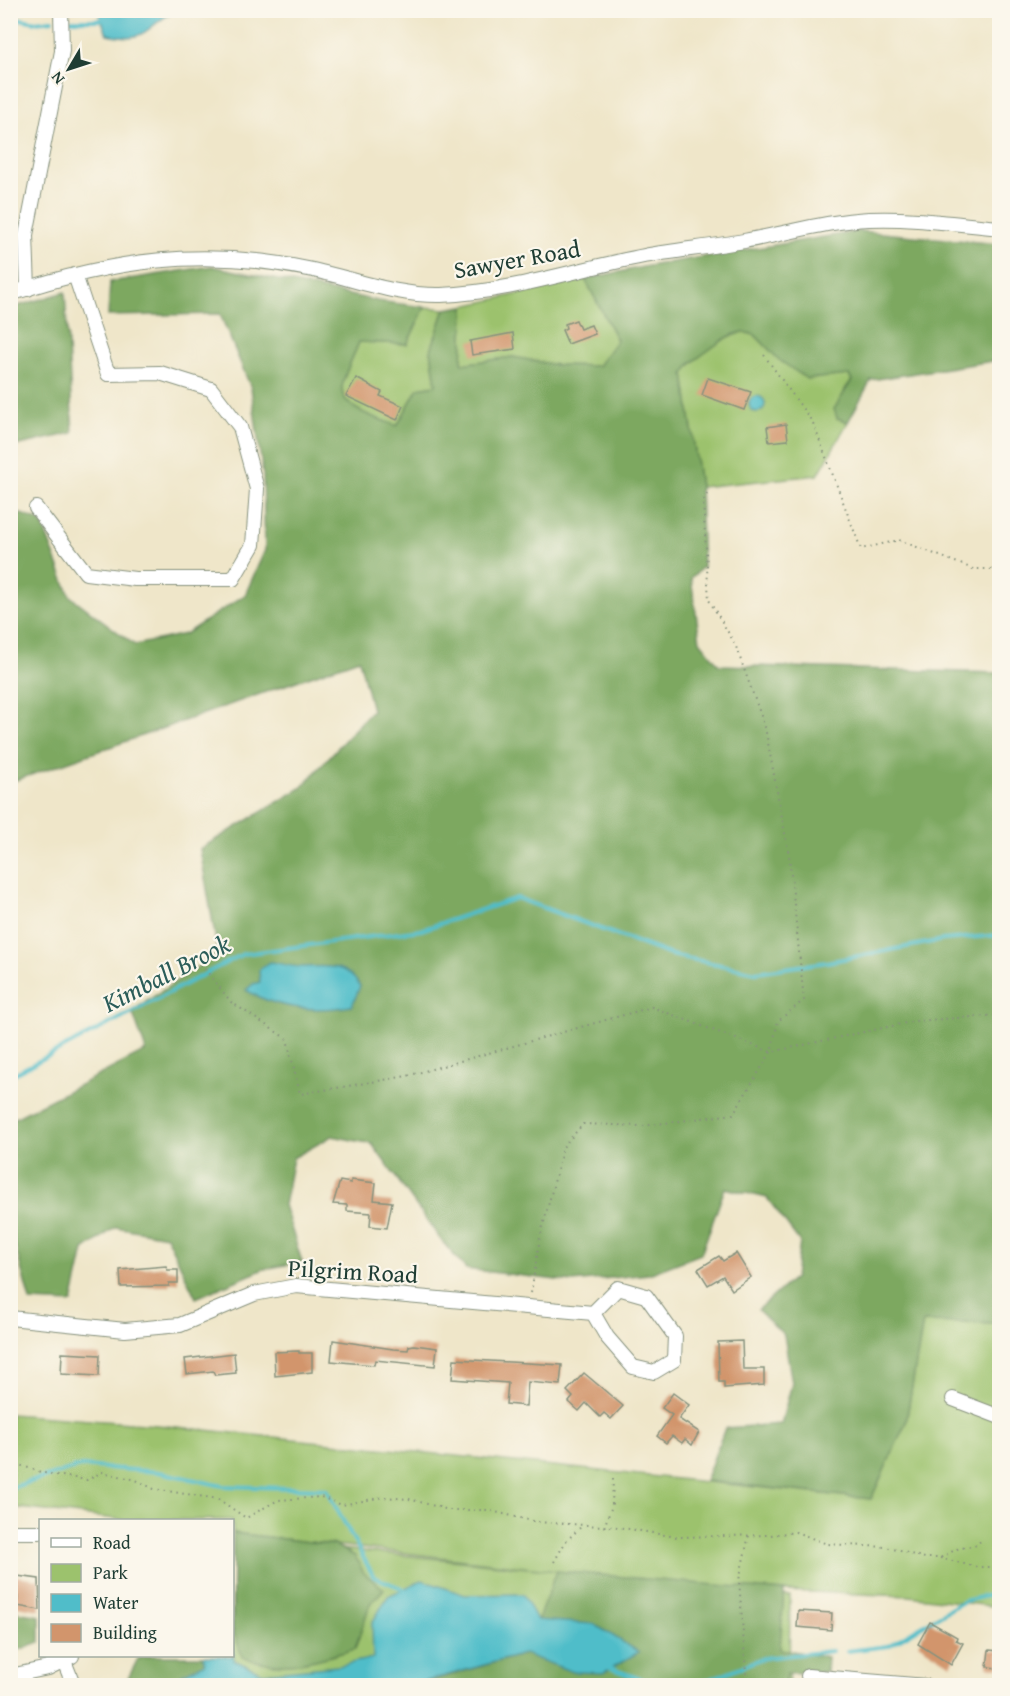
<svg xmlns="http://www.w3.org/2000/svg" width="1010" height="1696" viewBox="0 0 1010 1696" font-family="'Gentium Book Plus',serif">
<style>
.green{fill:#9cc26d;stroke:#5e8050;stroke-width:1.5}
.forest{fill:#7da860;stroke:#4e724a;stroke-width:1.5}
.water{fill:#50bdc9;stroke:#387d7e;stroke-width:1.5}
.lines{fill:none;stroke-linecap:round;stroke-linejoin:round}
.stream{stroke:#50bdc9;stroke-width:4}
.building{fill:#d2956c}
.minor-casing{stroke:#87927e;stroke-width:16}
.path{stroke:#87927e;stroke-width:2;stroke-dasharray:1.5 4.5;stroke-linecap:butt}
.minor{stroke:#fff;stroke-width:14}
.labels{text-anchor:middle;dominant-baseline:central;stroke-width:4.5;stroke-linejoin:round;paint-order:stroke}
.street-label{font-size:24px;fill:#1f3d34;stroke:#fbf7ec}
.water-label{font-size:26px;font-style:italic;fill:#2b5d59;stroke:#fbf7ec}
</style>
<rect width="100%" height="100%" fill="#fbf7ec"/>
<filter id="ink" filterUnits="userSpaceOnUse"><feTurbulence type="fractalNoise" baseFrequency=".0167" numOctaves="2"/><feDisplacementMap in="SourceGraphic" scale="12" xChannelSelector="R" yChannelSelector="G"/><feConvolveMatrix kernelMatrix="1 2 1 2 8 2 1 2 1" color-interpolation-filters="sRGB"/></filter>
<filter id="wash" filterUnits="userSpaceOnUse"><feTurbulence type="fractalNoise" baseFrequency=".008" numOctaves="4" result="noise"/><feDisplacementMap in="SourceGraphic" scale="24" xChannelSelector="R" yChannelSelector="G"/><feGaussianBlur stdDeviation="1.35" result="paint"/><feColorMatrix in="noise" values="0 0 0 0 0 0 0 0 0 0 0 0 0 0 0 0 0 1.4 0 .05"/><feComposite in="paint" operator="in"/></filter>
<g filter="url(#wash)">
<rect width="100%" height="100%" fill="#efe6c9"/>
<g class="green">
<polygon points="585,279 617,340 598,366 556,365 513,357 462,364 464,306"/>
<path d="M425,307L445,309L431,350L436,385L418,388L397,426C381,419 339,409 342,387C344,373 354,356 359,342L407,344Z"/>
<path d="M743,332L755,335L779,359L807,379L849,375L852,380L845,389L837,418L848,422L818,475L700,487L684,373C697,356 721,337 743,332Z"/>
<polygon points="923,1321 999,1324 999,1607 909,1596 732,1589 790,1596 789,1685 162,1685 232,1656 233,1538 558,1571 233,1533 232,1520 124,1520 11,1507 10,1414 157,1425 871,1499 906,1422"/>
</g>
<g class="forest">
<path d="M860,231L999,244V360L871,380L848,422L837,418L834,409L852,380L849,375L807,379L779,360L755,335L743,332L732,335L720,342L691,363L684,374L700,487L703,567L691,578L700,641L719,665L999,673V1324L923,1322L906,1422L871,1499L705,1481L725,1428L781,1424L792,1383L784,1335L758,1310L795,1277L800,1242L767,1198L725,1188L701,1254L649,1274L573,1282L466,1269L441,1240L372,1144L332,1136L293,1158L284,1205L302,1262L264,1269L196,1298L166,1236L116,1227L84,1250L72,1303L30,1301L11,1231V1120L146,1051L132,1011L218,953L200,849L301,788L372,710L359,659L11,782L10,510L41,521L70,596L135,645L185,634L245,595L265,550L263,475L251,388L220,314L108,316L110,282L212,266L378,301L425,307L407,344L359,342C354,356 344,373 342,387C339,409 381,419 397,426L418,388L436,385L431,350L445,309L464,306L462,364L513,357L556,365L598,366L617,340L585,279L648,266Z"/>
<polygon points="65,292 73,433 11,447 11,308"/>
<path d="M233,1533L335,1545L355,1556L364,1573L384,1589L370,1604L355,1649C314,1661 284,1672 242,1657L233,1629Z"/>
<polygon points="557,1571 784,1591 780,1649 827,1657 826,1672 787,1673 785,1685 413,1686 524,1654"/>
<polygon points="10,1611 40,1616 40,1643 11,1652"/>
<polygon points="150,1656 203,1656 205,1663 171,1680 175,1685 124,1686 138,1659"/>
</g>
<g class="water">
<path d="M98,11V10L175,11C142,28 150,43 107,34Z"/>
<circle cx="757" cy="404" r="8"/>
<path d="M270,962C281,963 292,967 303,967C327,966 346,963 360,986L352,1006C315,1012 278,1010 246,990L253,984L260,982L259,970Z"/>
<polygon points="422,1580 465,1595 523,1594 537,1620 594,1624 639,1652 603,1673 573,1672 524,1654 413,1685 175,1686 171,1680 205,1663 203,1656 232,1656 233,1645 234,1660 263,1673 338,1666 373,1658 372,1623 388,1596"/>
</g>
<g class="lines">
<g class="stream">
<polyline points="10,17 36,22 52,20"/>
<polyline points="71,20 101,20"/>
<polyline points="10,1076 243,954 421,930 517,898 671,955 756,972 827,962 943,940 1000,935"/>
<polyline points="10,1488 82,1466 159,1472 223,1486 326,1489 374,1577 404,1589"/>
<polyline points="847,1651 888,1646 964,1601 1000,1593"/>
<polyline points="607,1667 660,1686"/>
<polyline points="693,1686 763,1658 832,1651"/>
</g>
</g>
<g id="blocks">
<g class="building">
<polygon points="576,320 580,329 591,325 595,334 568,344 562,330 566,328 565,324"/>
<polygon points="513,333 515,349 472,355 470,341"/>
<polygon points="356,378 382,392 380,396 403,406 397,420 346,396"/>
<polygon points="708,378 751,392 744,410 702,395"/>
<polygon points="786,424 788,440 769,442 767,427"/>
<polygon points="351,1180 376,1183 374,1200 392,1202 387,1228 370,1226 371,1213 347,1211 347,1205 333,1204 340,1181 351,1183"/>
<polygon points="736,1253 751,1277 732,1290 723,1276 708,1285 698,1269 719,1256 723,1261"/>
<polygon points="166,1266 167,1270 178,1270 178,1283 169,1283 169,1286 121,1287 120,1270"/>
<polygon points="333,1340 393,1349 408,1350 409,1346 414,1345 437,1348 435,1366 375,1360 374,1365 331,1361"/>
<polygon points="742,1341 743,1369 764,1369 764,1385 724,1388 724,1382 719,1382 718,1342"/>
<polygon points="299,1351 299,1353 312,1353 312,1372 275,1376 274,1352"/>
<polygon points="62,1353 100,1355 99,1376 61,1374"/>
<polygon points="234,1353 236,1373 215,1375 213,1371 187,1374 185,1359"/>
<polygon points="454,1359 562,1365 560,1385 528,1382 526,1406 506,1404 508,1383 452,1379"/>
<polygon points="584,1373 623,1406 611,1419 604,1413 600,1417 586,1403 579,1411 569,1402 573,1397 567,1391"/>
<polygon points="673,1393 689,1405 679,1419 699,1432 692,1445 685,1439 682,1443 672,1436 666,1443 657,1436 672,1415 662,1408"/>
<polygon points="10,1575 39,1579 40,1610 17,1606 18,1597 10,1596"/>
<polygon points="798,1611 832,1613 831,1630 797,1627"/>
<polygon points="930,1622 957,1637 956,1640 963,1643 951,1665 918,1644"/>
<polygon points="989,1650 999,1651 999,1668 987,1667"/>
</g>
</g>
</g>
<g filter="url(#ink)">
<use href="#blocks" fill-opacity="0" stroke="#87927e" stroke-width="1.5"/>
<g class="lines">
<g class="minor-casing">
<g id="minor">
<polyline points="28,289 26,235 62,51 61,10"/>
<path d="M10,294C112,260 202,247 308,269C353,278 394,296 441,295C511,292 577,269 644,256C677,250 711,247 744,241C785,234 827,221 869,219C912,217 956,224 1000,228"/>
<polyline points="36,508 86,573 135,579 233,579 253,545 257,489 240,427 211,389 160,373 108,374 75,275"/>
<polyline points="10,1318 125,1330 180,1325 254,1294 296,1286 593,1313 618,1288 646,1296 675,1336 674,1360 654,1372 633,1367 607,1337 593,1313"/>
<polyline points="953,1399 1000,1417"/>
<polyline points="10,1532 40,1532"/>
<polyline points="64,1661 74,1686"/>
<polyline points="10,1676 48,1668 72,1656"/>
<polyline points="808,1676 926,1686"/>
</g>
</g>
<g class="path">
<polyline points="764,355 813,423 861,549 899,540 973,569 1000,569"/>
<polyline points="201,964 231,1002 287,1039 300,1094 407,1076 652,1007 771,1052 915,1021 1000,1015"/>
<polyline points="531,1293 540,1238 563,1147 583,1124 642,1126 733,1114 771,1052 778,1021 804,1000 789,855 765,727 735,644 709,600 703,502 707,494"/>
<polyline points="10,1462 44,1473 87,1480 102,1472 136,1480 154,1489 218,1499 246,1518 278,1500 321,1497 342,1505 383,1497 409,1499 449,1510 487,1510 537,1522 618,1527 677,1537 770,1535 796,1532 827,1544 886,1547 925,1558 940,1558 957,1549 977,1545 982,1539"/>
<polyline points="604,1527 612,1506 613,1479"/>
<polyline points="940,1558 977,1567 1000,1567"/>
<polyline points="554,1562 566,1541 583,1525"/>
<polyline points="566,1686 580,1683 589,1686"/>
<polyline points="747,1686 739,1580 749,1535"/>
</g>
<use href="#minor" class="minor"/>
</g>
</g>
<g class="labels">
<g class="street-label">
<text transform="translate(517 259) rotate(-10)">Sawyer Road</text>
<text transform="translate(353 1271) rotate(3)">Pilgrim Road</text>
</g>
<g class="water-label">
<text transform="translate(166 973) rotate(-27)">Kimball Brook</text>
</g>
</g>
<rect width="1010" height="1696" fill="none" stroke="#fbf7ec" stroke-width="36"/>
<rect x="39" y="1519" width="195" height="138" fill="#fbf7ec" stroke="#a3ada2" stroke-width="1.5"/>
<rect x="51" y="1538" width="30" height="9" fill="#ffffff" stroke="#a3ada2" stroke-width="1.5"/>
<text x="93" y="1549" font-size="18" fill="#1f3d34">Road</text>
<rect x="51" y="1564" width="30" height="18" fill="#9cc26d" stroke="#a3ada2" stroke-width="1.5"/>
<text x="93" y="1579" font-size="18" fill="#1f3d34">Park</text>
<rect x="51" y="1594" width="30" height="18" fill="#50bdc9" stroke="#a3ada2" stroke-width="1.5"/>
<text x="93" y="1609" font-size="18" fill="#1f3d34">Water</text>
<rect x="51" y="1624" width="30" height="18" fill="#d2956c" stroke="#a3ada2" stroke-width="1.5"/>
<text x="93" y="1639" font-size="18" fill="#1f3d34">Building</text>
<g transform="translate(69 69) rotate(231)" stroke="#fbf7ec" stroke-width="4.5" paint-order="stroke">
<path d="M0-4.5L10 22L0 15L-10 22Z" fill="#1f3d34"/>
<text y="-9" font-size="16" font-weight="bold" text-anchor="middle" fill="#1f3d34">N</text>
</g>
</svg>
